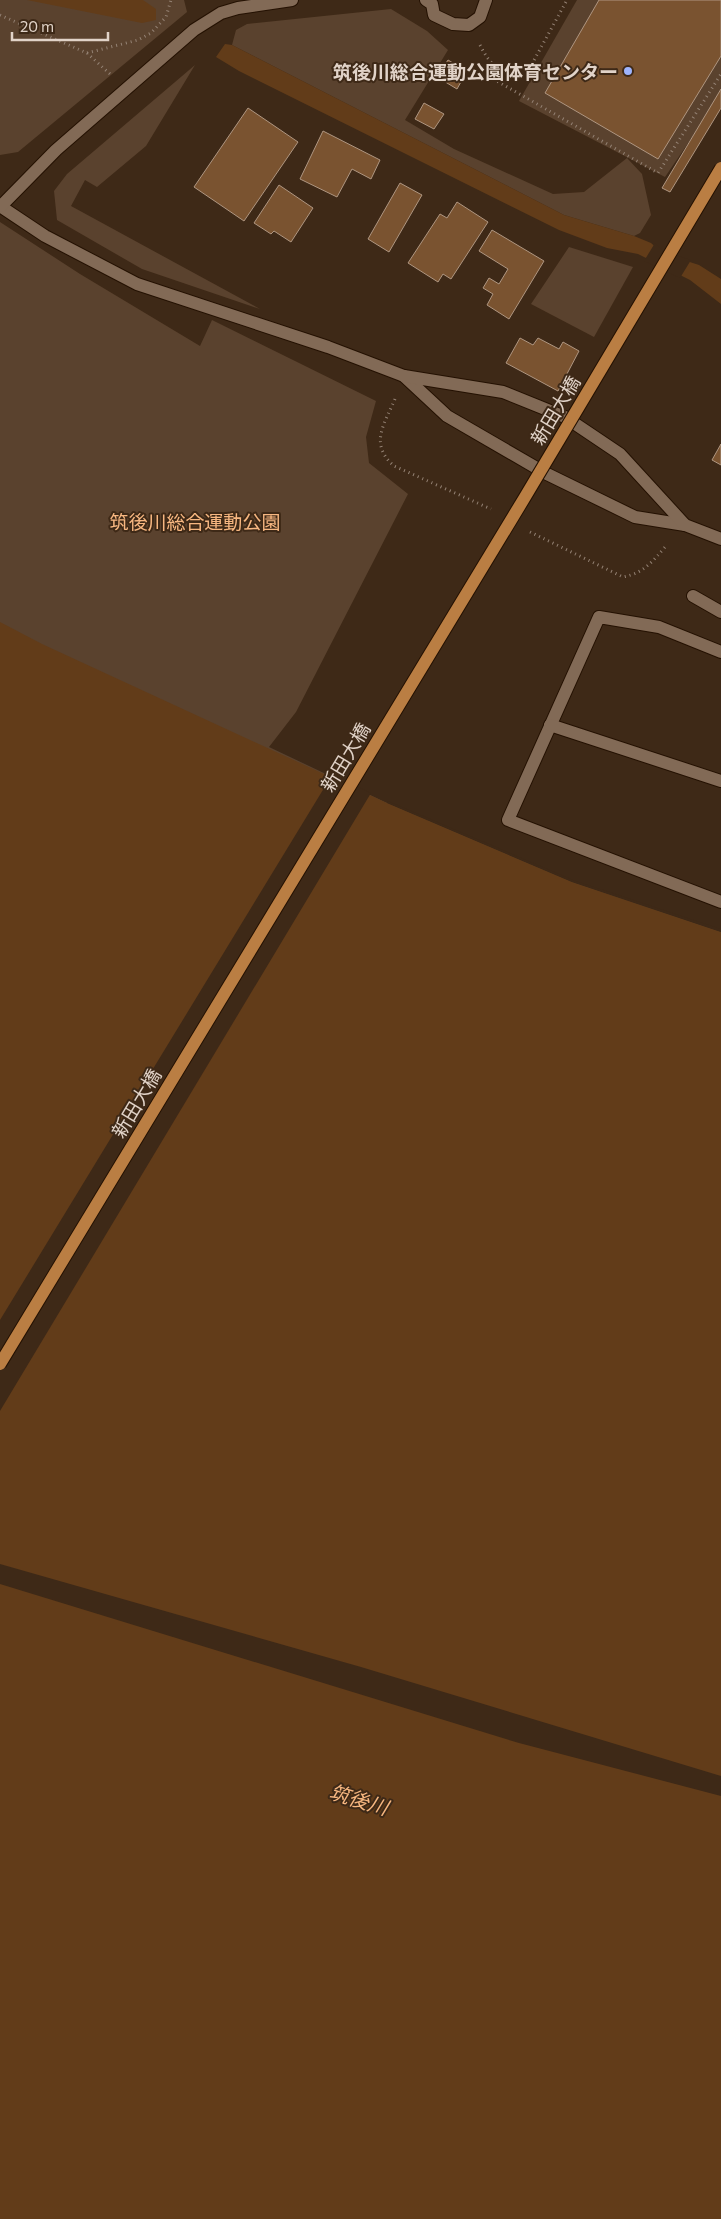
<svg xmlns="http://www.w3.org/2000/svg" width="721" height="2219" viewBox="0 0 721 2219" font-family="Commissioner,'Noto Sans JP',sans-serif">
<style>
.green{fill:#5a422e}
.water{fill:#623c19}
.pier{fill:#3e2917}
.building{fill:#7a5330;stroke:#af9681}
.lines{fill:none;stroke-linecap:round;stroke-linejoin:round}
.lane-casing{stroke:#241102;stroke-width:14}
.street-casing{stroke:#241102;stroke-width:14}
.path{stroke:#958375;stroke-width:3;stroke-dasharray:1 4;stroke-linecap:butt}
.lane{stroke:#826a56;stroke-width:12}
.street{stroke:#826a56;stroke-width:12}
.primary-bridge-casing{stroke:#241102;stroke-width:14;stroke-linecap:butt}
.primary-bridge{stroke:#ba7e43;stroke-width:12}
.poi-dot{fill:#9eb4fd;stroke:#3e2917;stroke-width:2}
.labels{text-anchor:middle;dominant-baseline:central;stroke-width:4;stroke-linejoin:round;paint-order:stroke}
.poi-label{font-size:19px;font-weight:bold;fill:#e1d3c8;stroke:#3e2917;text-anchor:end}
.street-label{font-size:19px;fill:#e1d3c8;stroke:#3e2917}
.park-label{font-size:19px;fill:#f7b781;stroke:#3e2917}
.water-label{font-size:20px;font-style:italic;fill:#f7b780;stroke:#3e2917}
</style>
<rect width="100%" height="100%" fill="#3e2917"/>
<g class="green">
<polygon points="0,0 184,0 187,12 18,152 0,155"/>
<polygon points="577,0 721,0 721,95 665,177 519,101"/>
<polygon points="391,9 427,31 448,50 405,120 454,149 553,194 584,192 627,158 642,174 651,215 640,233 634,236 564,215 232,45 236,30 247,24"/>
<polygon points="195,65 146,146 97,187 85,180 71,206 260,309 142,269 57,220 54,191 67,174"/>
<polygon points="0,222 80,274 200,346 212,320 376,401 366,437 369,463 408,494 296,712 269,747 387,803 572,882 721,932 721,970 0,678"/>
<polygon points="569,247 633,267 594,337 531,304"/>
</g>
<g class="water">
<polygon points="27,0 143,0 156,9 156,20 142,23"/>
<polygon points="225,44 232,45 564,215 634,236 651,243 662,253 699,265 721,279 721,304 690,280 638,254 607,248 559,230 239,71 216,57"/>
<polygon points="0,622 42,644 387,803 572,882 721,932 721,2219 0,2219"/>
</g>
<g class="pier">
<polygon points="655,243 663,251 691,260 680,278 644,261"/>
<polygon points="332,775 371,793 0,1411 0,1320"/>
<polygon points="388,801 573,880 721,929 721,932 572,882 387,803"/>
<polygon points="0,1564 361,1667 721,1776 721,1796 519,1743 0,1584"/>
</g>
<g class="building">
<polygon points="599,0 721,0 721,56 658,159 545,93"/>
<polygon points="448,60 467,71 457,89 437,77"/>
<polygon points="721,89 721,108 670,192 662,188"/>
<polygon points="424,103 444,114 434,129 415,119"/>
<polygon points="248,108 298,142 244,221 194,187"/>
<polygon points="323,131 380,160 371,179 352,169 337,197 300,179"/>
<polygon points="400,183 422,195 389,252 368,239"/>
<polygon points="279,185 313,208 291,242 274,231 271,234 254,223"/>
<polygon points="457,202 488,222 451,279 443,274 438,282 408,263 440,214 447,218"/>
<polygon points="492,230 544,261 509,319 487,305 493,294 483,288 489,278 499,284 508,269 479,251"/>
<polygon points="520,338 533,345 538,338 559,349 563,342 579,351 558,391 506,363"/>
<polygon points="721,444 721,465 712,460"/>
</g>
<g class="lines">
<g class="lane-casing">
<g id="lane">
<polyline points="426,0 432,4 434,15 453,24 469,25 480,17 486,0"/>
<polyline points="404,376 447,416 547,474 635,517 685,525"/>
<polyline points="693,596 721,612"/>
<polyline points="721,652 659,627 599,617 508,820 721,902"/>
<polyline points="550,725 721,781"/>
</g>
</g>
<g class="street-casing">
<g id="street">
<polyline points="0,206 45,236 137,284 328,347 404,376 503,392 565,417 620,454 685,525 721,539"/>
<polyline points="1,206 56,150 194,30 221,13 238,8 292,0"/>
</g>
</g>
<g class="path">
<polyline points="0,15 87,53 138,40 151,33 166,17 171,0"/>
<path d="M480,45C490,65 496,69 518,72L533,62L567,0"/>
<polyline points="87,53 110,74"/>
<polyline points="500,69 495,80 658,173 721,74"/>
<path d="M395,399C384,425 369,444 394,466L491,509"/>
<path d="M530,532L623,577C644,573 652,562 666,546"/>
</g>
<use href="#lane" class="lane"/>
<use href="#street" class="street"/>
<g class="primary-bridge-casing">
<polyline id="primary-bridge" points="0,1364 525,497 721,168"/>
</g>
<use href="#primary-bridge" class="primary-bridge"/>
</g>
<circle class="poi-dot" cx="628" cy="71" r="5"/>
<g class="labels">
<g class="poi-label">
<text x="618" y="71">筑後川総合運動公園体育センター</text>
</g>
<g class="street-label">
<text transform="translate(555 410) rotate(-59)">新田大橋</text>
<text transform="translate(345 757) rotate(-59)">新田大橋</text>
<text transform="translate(136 1103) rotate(-59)">新田大橋</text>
</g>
<g class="park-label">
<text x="195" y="521">筑後川総合運動公園</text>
</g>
<g class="water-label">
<text transform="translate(359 1799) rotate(17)">筑後川</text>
</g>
</g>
<path d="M12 32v8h96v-8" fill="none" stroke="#e1d3c8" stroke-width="2.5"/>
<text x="20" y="32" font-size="15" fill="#e1d3c8" stroke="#3e2917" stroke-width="4" paint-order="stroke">20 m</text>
</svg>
